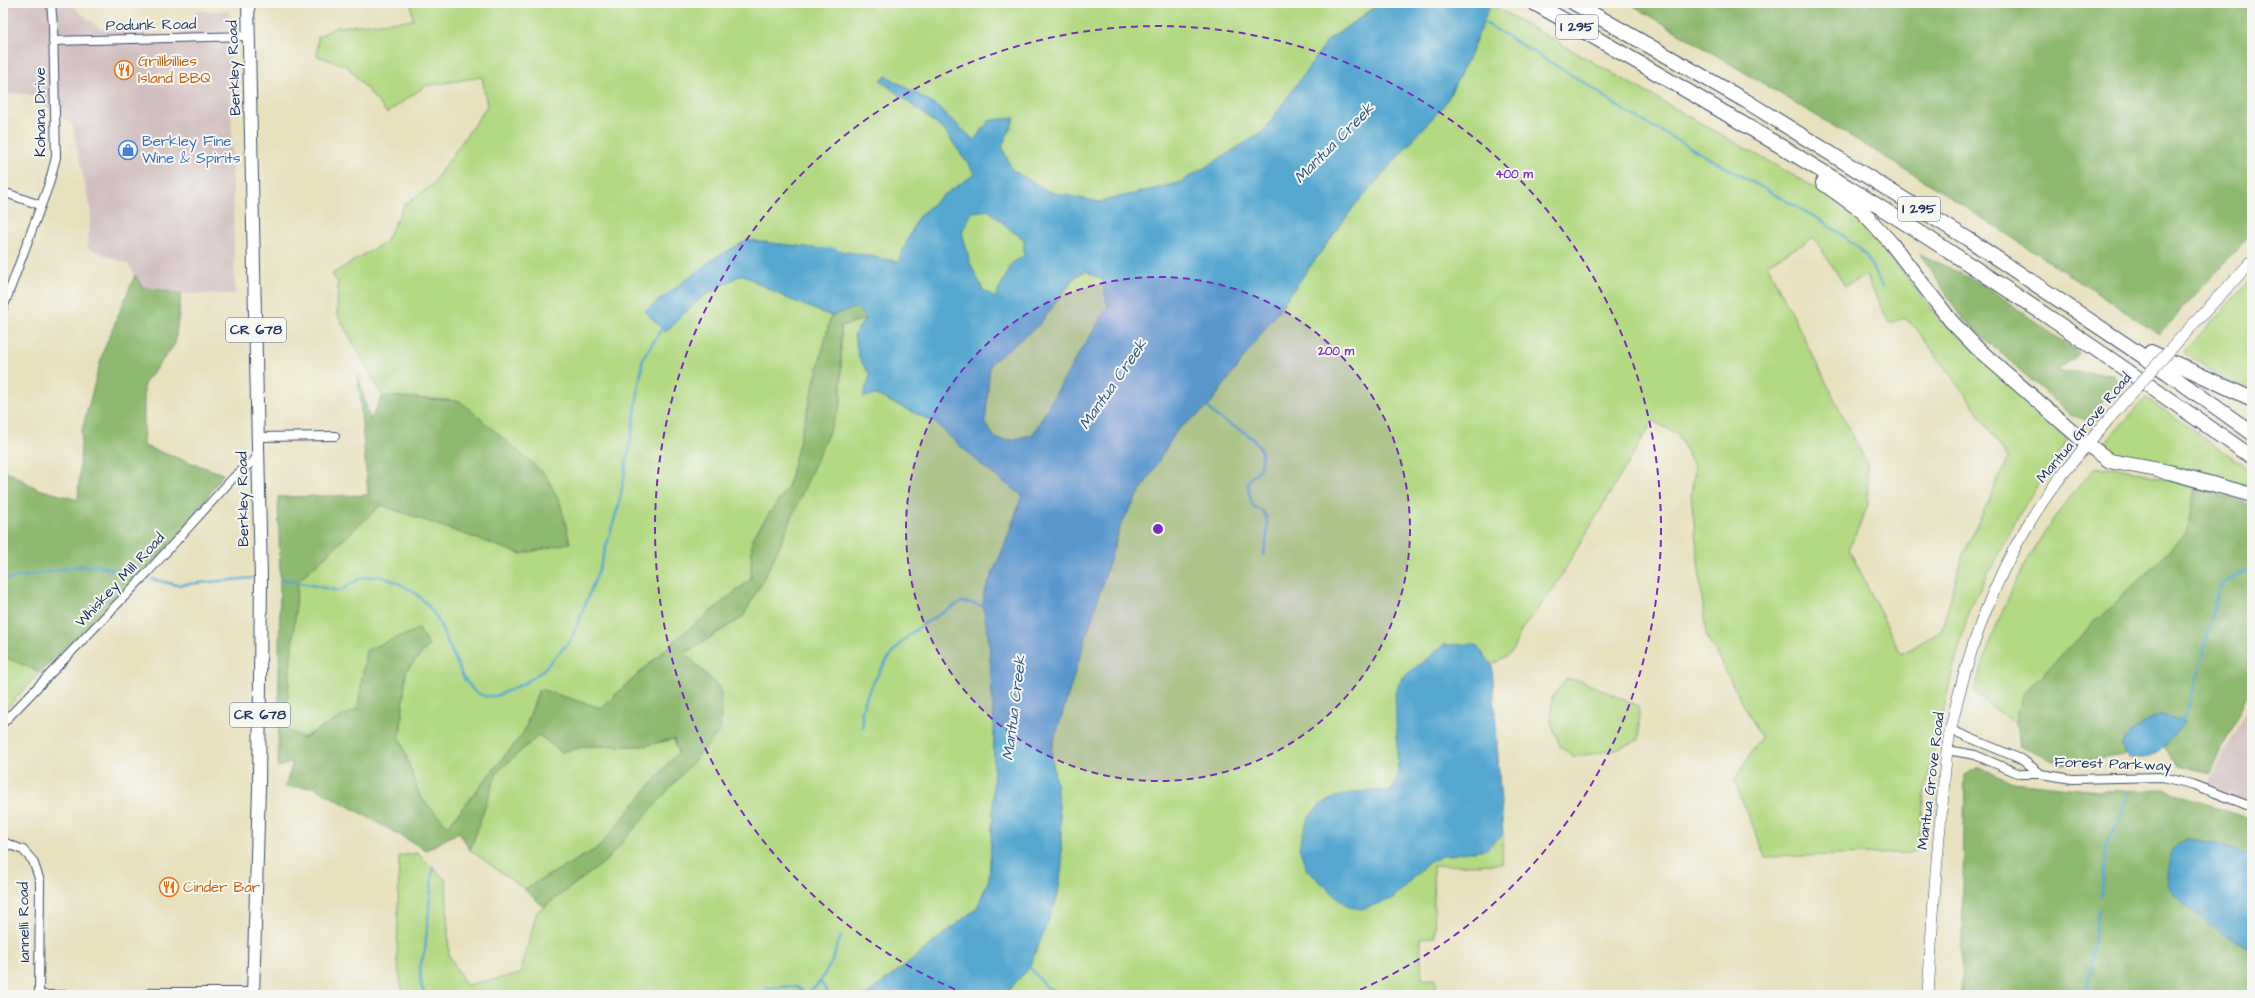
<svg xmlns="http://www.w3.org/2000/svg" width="2255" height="998" viewBox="0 0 2255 998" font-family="'Architects Daughter',sans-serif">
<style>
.industrial{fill:#d1bfbf}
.green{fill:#b3d982;stroke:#678470;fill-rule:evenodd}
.forest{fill:#8eb970;stroke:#547467}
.water{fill:#54a7d0;stroke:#386b97;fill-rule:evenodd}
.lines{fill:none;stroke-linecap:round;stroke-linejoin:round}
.stream{stroke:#54a7d0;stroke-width:2.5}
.minor-casing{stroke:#3a4a6c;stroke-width:10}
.secondary-casing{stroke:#3a4a6c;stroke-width:12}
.primary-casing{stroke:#3a4a6c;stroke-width:14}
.motorway-casing{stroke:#3a4a6c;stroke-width:16}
.minor{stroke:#fff;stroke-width:8}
.secondary{stroke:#fff;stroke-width:11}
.primary{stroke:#fff;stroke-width:12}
.motorway{stroke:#fff;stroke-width:14}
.secondary-bridge-casing{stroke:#3a4a6c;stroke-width:12;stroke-linecap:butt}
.secondary-bridge{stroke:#fff;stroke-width:11}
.ring{fill:none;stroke:#7b2cbf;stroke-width:2;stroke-dasharray:7 5}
.labels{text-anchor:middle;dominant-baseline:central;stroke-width:4;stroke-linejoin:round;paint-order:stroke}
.shield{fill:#f6f6f2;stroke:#5d6b8a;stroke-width:1}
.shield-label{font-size:14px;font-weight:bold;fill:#1b2f5e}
.street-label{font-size:15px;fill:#1b2f5e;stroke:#f6f6f2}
.food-label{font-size:15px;fill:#c56008;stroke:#f6f6f2;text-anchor:start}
.shop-label{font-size:15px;fill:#366cbe;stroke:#f6f6f2;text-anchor:start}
.water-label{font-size:16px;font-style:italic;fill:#2f5986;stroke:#f6f6f2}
.centre{fill:#7b2cbf;stroke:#f6f6f2;stroke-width:2}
.ring-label{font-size:12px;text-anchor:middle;font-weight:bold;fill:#7b2cbf;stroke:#f6f6f2;stroke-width:4;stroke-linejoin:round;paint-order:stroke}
</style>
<rect width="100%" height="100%" fill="#f6f6f2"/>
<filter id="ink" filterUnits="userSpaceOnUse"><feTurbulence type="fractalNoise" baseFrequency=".025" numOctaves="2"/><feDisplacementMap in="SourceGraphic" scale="8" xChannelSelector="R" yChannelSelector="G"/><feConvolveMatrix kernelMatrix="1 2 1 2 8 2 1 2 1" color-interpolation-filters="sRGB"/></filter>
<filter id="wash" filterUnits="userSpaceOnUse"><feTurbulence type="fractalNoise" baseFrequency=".012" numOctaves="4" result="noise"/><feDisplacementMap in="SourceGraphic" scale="16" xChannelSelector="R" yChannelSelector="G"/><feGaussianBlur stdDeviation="0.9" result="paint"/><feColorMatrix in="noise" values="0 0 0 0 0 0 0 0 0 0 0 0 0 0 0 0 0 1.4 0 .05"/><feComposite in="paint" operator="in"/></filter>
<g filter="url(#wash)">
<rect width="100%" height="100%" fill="#e8e1be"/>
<g class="industrial">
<polygon points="3,3 69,3 100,29 180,37 197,11 229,11 235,294 181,294 142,287 128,264 87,248 91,212 72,125 29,94 3,94"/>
<polygon points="2252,698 2252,810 2207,787"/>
</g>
<g class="green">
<polygon points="411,3 1376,3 1379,4 1328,40 1263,132 1179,183 1099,202 1050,192 1012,170 1002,146 1014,118 990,120 974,140 937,106 881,79 945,131 976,174 942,196 918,217 898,262 855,253 747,240 665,332 701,298 742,274 784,297 831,316 788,487 752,538 751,579 678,638 601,708 539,689 524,732 448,826 420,797 400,738 406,671 429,645 366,650 358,708 302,738 285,728 298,581 381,505 521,554 460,401 383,396 337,314 338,283 332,274 385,242 405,204 431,186 487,106 482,77 425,86 387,113 347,66 317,56 318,37 336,27 413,20"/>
<path d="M1490,4L1851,208L1932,309L2068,439L2020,513L1969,610L1953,669L1926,788L1917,850L1910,853L1766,857L1734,781L1761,737L1706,635L1691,494L1695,469L1678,434L1653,421L1552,591L1522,629L1511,653L1492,665L1475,644L1397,737L1398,776L1391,791L1376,790L1312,813L1299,847L1307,870L1392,899L1426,864L1442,856L1487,849L1503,834L1502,864L1433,866L1435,937L1420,938L1422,979H1436L1437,995H1004L1029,968L1057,899L1062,866L1060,814L1051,750L1121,524L1177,430L1208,407L1355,205L1445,104L1470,55ZM1814,238L1845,286L1866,276L1889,323L1904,318L1915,327L1971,402L2008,458L1963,556L1941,631L1901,654L1849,549L1868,505L1867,464L1767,264Z"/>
<polygon points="988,210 1012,231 1024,239 1024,256 1012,263 995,299 983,290 970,263 962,232 972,212"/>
<polygon points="1086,271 1102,280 1108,307 1072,365 1033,434 1012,440 996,439 985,424 990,364 1059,299 1076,276"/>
<polygon points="2252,278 2252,393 2213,372 2184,352"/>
<polygon points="865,319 859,358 870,375 876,395 934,422 987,470 1022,495 983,606 989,640 994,728 993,812 989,879 977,908 867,995 403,995 397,961 399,856 417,853 446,880 449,955 466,985 520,974 537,912 606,861 721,689 685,653 743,617 841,404 841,326"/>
<polygon points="2146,398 2252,471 2252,492 2112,455 2103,445"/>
<path d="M2118,467L2195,487L2187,533L2022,694L2016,724L1974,693C1997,611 2035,530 2095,468Z"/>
<polygon points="3,656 40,672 3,712"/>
<polygon points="1566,679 1581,681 1639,706 1639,740 1614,750 1574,757 1560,746 1551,722 1552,698"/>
<polygon points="539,735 561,752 588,746 642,746 674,739 678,752 598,848 524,889 470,850 497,772"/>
</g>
<g class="forest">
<polygon points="1629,3 2252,3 2252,233 2159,334 1930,184"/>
<polygon points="1920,254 1986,286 2080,354 2055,371 2113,374 2119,381 2085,420 2068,413 1963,319"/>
<polygon points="135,275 142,287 181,294 175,344 144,384 144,446 223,474 176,543 40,672 3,656 3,469 38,489 78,500 82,430 103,352"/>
<polygon points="857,306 865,319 841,326 841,404 773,561 743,617 685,653 721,690 721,730 606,861 544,907 524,889 598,848 678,752 674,739 642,746 588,746 561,752 539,735 497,772 470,850 459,832 426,850 314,787 285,787 293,762 278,767 280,573 278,497 368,495 358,375 370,420 383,396 460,401 546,475 561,505 570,543 521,554 381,505 298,581 285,728 303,738 358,708 366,650 419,629 429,645 406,671 400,738 420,797 448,826 524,732 539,689 601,708 678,638 751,579 752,538 788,487 831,316"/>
<path d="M2195,487L2252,505V684L2211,773L2178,765L2164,747L2170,741L2182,721L2162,715C2146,722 2128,729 2121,746L2125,755L2061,764L2019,746L2016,724L2022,694L2187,533Z"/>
<path d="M1979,767L2013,782L2098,791L2167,790L2252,820V854L2217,844L2187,840C2176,845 2174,850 2170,861C2168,867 2166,875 2168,882C2176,902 2228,939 2248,947L2252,961V995H1961L1965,775Z"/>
</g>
<g class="water">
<path d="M1376,3H1491L1470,55L1445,104L1355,205L1208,407L1177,430L1121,524L1051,750L1060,814L1062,866L1057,899L1029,968L1004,995H867L977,908L989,879L993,812L994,728L989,640L983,606L984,593L1011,530L1022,495L987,470L934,422L876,395L863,397L870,375L859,358L854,335L865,319L857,307L831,316L784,297L742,274L701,298L665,332L645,311L713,259L747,240L855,253L898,262L918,217L942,196L975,174L945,131L880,80L887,76L937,106L974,140L990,120L1015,118L1002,146L1012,170L1050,192L1099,202L1179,183L1263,132L1328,40L1379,5ZM988,210L1012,231L1024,239V256L1012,263L995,298L983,290L970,263L962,232L972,212ZM1086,271L1102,280L1108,308L1072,365L1033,434L1012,440L996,439L985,424L990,364L1039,325L1076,276Z"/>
<path d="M1475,644L1492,665L1503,834L1487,849L1442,856L1426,864L1392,899L1362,909L1348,907L1307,870L1299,847C1302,838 1306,820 1312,813C1332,791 1364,790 1391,791L1398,776L1395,693L1402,678L1444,645Z"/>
<path d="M2162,715L2184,722C2170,742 2154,762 2128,759L2121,746C2128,729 2146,722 2162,715Z"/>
<path d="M2187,840L2217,844L2252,854V947C2237,947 2178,902 2170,888C2164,878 2169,859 2174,849C2176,845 2183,842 2187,840Z"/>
</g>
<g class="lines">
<g class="stream">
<polyline points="1480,20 1588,85 1623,110 1824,222 1857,246 1867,257 1882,286"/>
<polyline points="816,249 835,249 840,252"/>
<path d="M1207,405C1219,427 1251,426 1262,452C1262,470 1260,468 1249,480C1246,484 1251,501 1253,506C1256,510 1259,508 1263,512C1271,518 1266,546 1263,555"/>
<polyline points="152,579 177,585 252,578"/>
<polyline points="281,579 340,591 361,578 379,576 394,581 413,591 426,603 437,618 463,677 474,691 484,696 496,696 525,683 541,672 571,640 600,567 619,504 632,433 643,358 663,327"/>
<polyline points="3,580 80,566 97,566 131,573"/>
<polyline points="2178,722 2184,716 2189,703 2202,661 2218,591 2223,583 2252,569"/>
<path d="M863,727C863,722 861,716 862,711C868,685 893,647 914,631C928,620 946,611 961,602C970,601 977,606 986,606"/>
<polyline points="2101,896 2106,846 2121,816 2128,794"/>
<polyline points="1028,965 1046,987 1065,995"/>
<polyline points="820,982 830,995"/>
<path d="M766,988C778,989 799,980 805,995"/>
<polyline points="425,995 421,985 420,967 425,950 433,867"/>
<polyline points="806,995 820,982 832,961 841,936"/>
<polyline points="2086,995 2099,908"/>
</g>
</g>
</g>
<g filter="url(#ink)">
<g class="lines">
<g class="minor-casing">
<g id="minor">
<polyline points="53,41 249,36"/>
<polyline points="3,192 40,205"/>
<polyline points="3,308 49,184 56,157 53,25 51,3"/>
<polyline points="258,437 335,436"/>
<polyline points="3,723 147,573 234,477 258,457"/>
<polyline points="1951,730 2023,760 2041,774"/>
<polyline points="1947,750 1975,755 2020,774 2041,774 2072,779 2163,777 2195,785 2252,807"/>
<polyline points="3,842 23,850 33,861 40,881 39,995"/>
<polyline points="39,995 69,995"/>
<polyline points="145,995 153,992 253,992"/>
</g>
</g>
<g class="secondary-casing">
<g id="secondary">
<polyline points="2185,333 2252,261"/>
<path d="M1928,995C1932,932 1935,869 1942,807C1944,781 1945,754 1951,728C1966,657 1991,585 2029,523C2053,483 2083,449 2113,414"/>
</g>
</g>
<g class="primary-casing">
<polyline id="primary" points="248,3 261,579 259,787 253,995"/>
</g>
<g class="motorway-casing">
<g id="motorway">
<path d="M1534,3C1642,64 1749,126 1854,191C1990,275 2121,366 2252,457"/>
<polyline points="1574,3 1746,101 1968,239 2168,373 2252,433"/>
<polyline points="1823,183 1862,211 1891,243 1951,321 1978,349 2087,444 2110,461 2169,472 2252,495"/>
<polyline points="2151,352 2252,399"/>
</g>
</g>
<use href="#minor" class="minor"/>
<use href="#secondary" class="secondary"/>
<use href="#primary" class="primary"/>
<use href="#motorway" class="motorway"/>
<g class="secondary-bridge-casing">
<polyline id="secondary-bridge" points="2113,414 2185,333"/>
</g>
<use href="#secondary-bridge" class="secondary-bridge"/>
</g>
</g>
<circle cx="1158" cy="529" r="252" fill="#7b2cbf" fill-opacity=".12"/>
<g class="ring">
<circle cx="1158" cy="529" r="252"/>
<path d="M966 994A503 503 0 1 1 1350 994"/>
</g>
<defs>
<g id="restaurant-ring" transform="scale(1)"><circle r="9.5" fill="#f6f6f2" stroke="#e8710a" stroke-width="1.5"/><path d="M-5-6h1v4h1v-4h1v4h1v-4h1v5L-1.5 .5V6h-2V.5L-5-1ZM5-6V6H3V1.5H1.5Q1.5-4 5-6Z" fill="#e8710a"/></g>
<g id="shop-ring" transform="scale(1)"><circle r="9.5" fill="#f6f6f2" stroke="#3f7fe0" stroke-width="1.5"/><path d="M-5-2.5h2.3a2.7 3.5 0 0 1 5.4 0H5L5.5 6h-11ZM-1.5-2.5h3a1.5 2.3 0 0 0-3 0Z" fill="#3f7fe0"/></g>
</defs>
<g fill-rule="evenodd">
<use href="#restaurant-ring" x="124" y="70"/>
<use href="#shop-ring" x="128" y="150"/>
<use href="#restaurant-ring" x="169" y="887"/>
</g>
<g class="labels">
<g class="shield">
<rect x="1556" y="15" width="42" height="24" rx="3"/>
<rect x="1898" y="197" width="42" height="24" rx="3"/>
<rect x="226" y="318" width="60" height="24" rx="3"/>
<rect x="230" y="703" width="60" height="24" rx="3"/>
</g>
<g class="shield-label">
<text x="1577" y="27">I 295</text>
<text x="1919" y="209">I 295</text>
<text x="256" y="330">CR 678</text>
<text x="260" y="715">CR 678</text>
</g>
<g class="street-label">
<text transform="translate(151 25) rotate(-1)">Podunk Road</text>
<text transform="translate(234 68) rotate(-92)">Berkley Road</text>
<text transform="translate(40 112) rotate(-90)">Kohana Drive</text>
<text transform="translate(2084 428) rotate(-50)">Mantua Grove Road</text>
<text transform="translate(243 499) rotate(-91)">Berkley Road</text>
<text transform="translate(120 580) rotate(-47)">Whiskey Mill Road</text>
<text transform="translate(2113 764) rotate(2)">Forest Parkway</text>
<text transform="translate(1931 781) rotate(-83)">Mantua Grove Road</text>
<text transform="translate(24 922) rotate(-91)">Iannelli Road</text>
</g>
<g class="food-label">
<text x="138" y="61">Grillbillies<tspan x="138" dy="17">Island BBQ</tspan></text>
<text x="183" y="887">Cinder Bar</text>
</g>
<g class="shop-label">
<text x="142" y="141">Berkley Fine<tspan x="142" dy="17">Wine &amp; Spirits</tspan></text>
</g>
<g class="water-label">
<text transform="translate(1334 143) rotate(-45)">Mantua Creek</text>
<text transform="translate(1113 384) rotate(-55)">Mantua Creek</text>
<text transform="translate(1014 708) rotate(-83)">Mantua Creek</text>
</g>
</g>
<circle cx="1158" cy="529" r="6" class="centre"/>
<g class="ring-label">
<text x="1514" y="178">400 m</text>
<text x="1336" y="355">200 m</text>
</g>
<rect width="2255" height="998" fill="none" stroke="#f6f6f2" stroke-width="16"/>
</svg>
